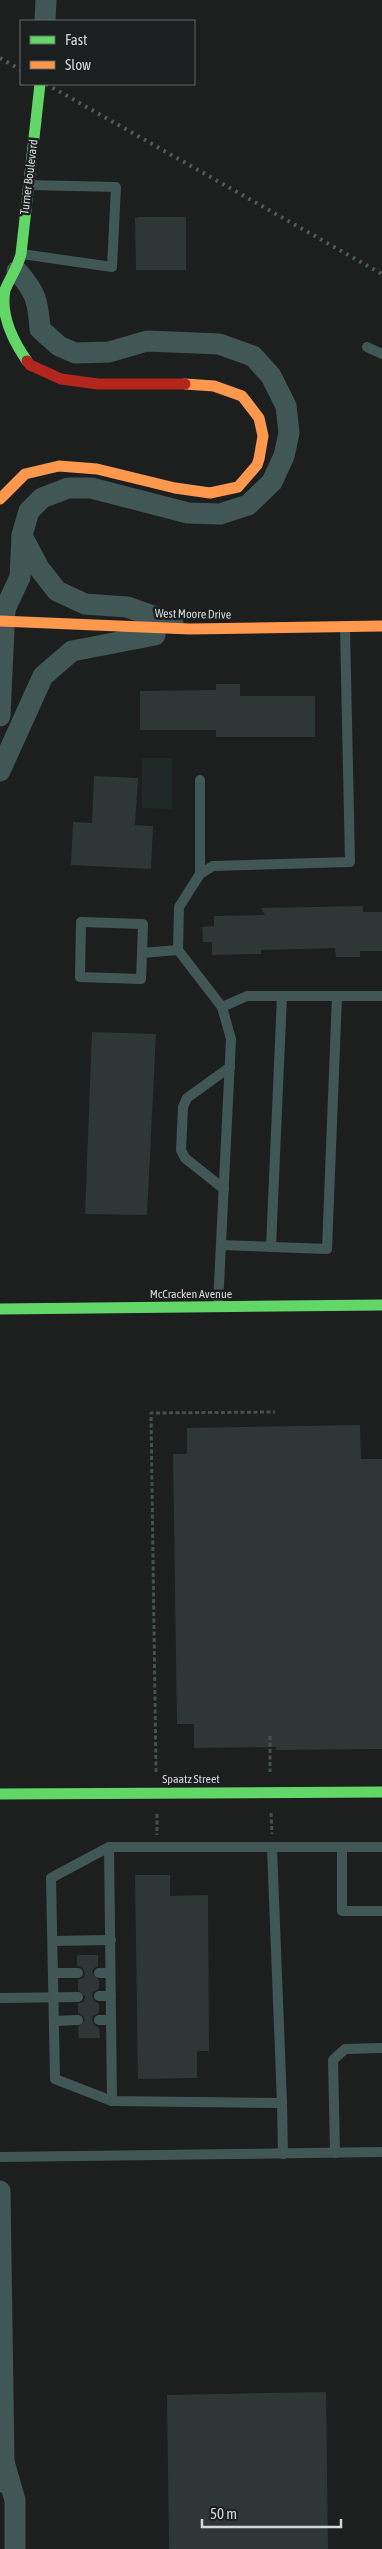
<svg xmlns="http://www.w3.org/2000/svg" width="382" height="2549" viewBox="0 0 382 2549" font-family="'Asap Condensed',sans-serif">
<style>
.built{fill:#1f2928}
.building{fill:#2f3636}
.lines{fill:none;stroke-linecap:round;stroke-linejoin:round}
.path{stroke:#425150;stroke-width:3;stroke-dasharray:4 2.5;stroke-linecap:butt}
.lane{stroke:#405756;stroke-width:10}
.street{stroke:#405756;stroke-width:21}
.fast{stroke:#63d668;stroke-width:11}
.slow{stroke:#ff974d;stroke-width:11}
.jam{stroke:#b3261e;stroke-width:11}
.rail{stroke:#4d5c5b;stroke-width:4;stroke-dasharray:2.5 5;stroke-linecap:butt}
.labels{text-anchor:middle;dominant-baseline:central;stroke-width:5;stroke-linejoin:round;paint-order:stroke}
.street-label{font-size:12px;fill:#d5d7d7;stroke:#1c1f1f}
</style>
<rect width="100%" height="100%" fill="#1d1e1e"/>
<polygon class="built" points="142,758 172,758 172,809 142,808"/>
<g class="building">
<polygon points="139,217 186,217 186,270 136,270 135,218"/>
<polygon points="216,684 240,684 240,696 315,696 315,737 216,737 216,730 140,730 140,691 216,690"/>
<polygon points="94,776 138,778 135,825 153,826 151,869 71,865 73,822 92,823"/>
<polygon points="363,906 363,912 382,912 382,951 360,951 360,957 336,957 335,948 261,950 261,954 212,955 212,942 203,942 202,927 214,926 214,916 265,915 261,908"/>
<polygon points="92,1032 156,1034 147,1215 85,1214"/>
<polygon points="360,1425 361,1459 382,1459 382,1749 276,1750 276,1747 194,1748 194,1724 177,1724 173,1454 187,1454 187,1428"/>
<polygon points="135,1875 170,1875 170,1896 208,1895 209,2051 197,2051 197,2078 138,2079"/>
<polygon points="77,1955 98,1955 98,1966 93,1969 92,1973 99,1980 99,1989 93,1992 92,1996 95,2002 99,2003 99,2013 93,2016 92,2020 95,2026 99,2027 100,2038 79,2038 78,2027 85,2020 83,2016 78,2013 78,2004 84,2001 85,1996 78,1990 78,1980 84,1977 85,1973 82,1967 77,1966"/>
<polygon points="326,2392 328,2549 169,2549 167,2395"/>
</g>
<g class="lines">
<g class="path">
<polyline points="270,1736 270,1772"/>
<polyline points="156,1772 151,1413 275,1412"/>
<polyline points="271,1813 272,1834"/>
<polyline points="157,1814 157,1835"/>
</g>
<g class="lane">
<polyline points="22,254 112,267 116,187 29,185"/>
<polyline points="367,347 382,354"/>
<polyline points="200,780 200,874"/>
<polyline points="142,953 141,979 80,977 81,922 143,924 142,953 178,950"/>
<polyline points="222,1007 247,996 382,996"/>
<polyline points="224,1189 185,1158 181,1150 183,1107 187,1098 230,1067"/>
<polyline points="221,1245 327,1249 337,996"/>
<polyline points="271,1247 282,996"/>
<polyline points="218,1305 231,1039 222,1007 178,950 179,907 200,874 213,866 350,862 345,628"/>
<polyline points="109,1847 112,2101"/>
<polyline points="382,1847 342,1847 342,1911 382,1911"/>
<polyline points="272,1848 282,2103"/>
<polyline points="53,1941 111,1940"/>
<polyline points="53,1973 78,1973"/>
<polyline points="99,1973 110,1973"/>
<polyline points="99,1996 111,1996"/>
<polyline points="0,1998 78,1997"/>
<polyline points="99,2020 111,2020"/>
<polyline points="54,2021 78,2020"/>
<polyline points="335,2153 333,2060 345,2049 382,2048"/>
<polyline points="283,2154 282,2103 112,2101 55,2079 51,1878 109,1847 342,1847"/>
<polyline points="0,2157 382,2152"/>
</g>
<g class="street">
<polyline points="45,21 46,0"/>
<polyline points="22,536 39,568 57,591 85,604 127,607 173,623"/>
<path d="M5,609L20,577L22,535L29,511L42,498L68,488H91L188,513L220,514L248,505L272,482L284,456L289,433L286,406L271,376L253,356L219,344L147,341L109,352L75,353L59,346L40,329C38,301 36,292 17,271"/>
<polyline points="0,716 5,607"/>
<polyline points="0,771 43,676 72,651 155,635"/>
<polyline points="0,2191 4,2462 0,2482"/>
<polyline points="4,2462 15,2500 15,2549"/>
</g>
<g class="fast">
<path d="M27,361C13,341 0,316 5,290C11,275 17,270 21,254L40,84"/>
<polyline points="0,1309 382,1305"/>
<polyline points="0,1794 382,1792"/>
</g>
<g class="slow">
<polyline points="0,499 25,474 59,466 97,469 175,488 210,493 238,487 257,465 259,459 263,436 259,418 242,396 214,386 185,384"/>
<polyline points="0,621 190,629 382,626"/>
</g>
<polyline class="jam" points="27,361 30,365 61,379 98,384 185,384"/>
<g class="rail">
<polyline points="0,58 21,70"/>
<polyline points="46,84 382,274"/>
</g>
</g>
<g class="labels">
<g class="street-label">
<text transform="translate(29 177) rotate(-83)">Turner Boulevard</text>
<text transform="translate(193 614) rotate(1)">West Moore Drive</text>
<text x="191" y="1294">McCracken Avenue</text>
<text x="191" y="1779">Spaatz Street</text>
</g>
</g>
<rect x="20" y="20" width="175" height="65" fill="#1c1f1f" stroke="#666969"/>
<rect x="30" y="36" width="25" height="8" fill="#63d668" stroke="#666969"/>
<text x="65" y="45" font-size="15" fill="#d5d7d7">Fast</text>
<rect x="30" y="61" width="25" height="8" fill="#ff974d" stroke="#666969"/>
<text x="65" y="70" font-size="15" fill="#d5d7d7">Slow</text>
<path d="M202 2519v8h139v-8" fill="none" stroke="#d5d7d7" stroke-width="2.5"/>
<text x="210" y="2519" font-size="15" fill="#d5d7d7" stroke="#1c1f1f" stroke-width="4" paint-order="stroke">50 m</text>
</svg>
